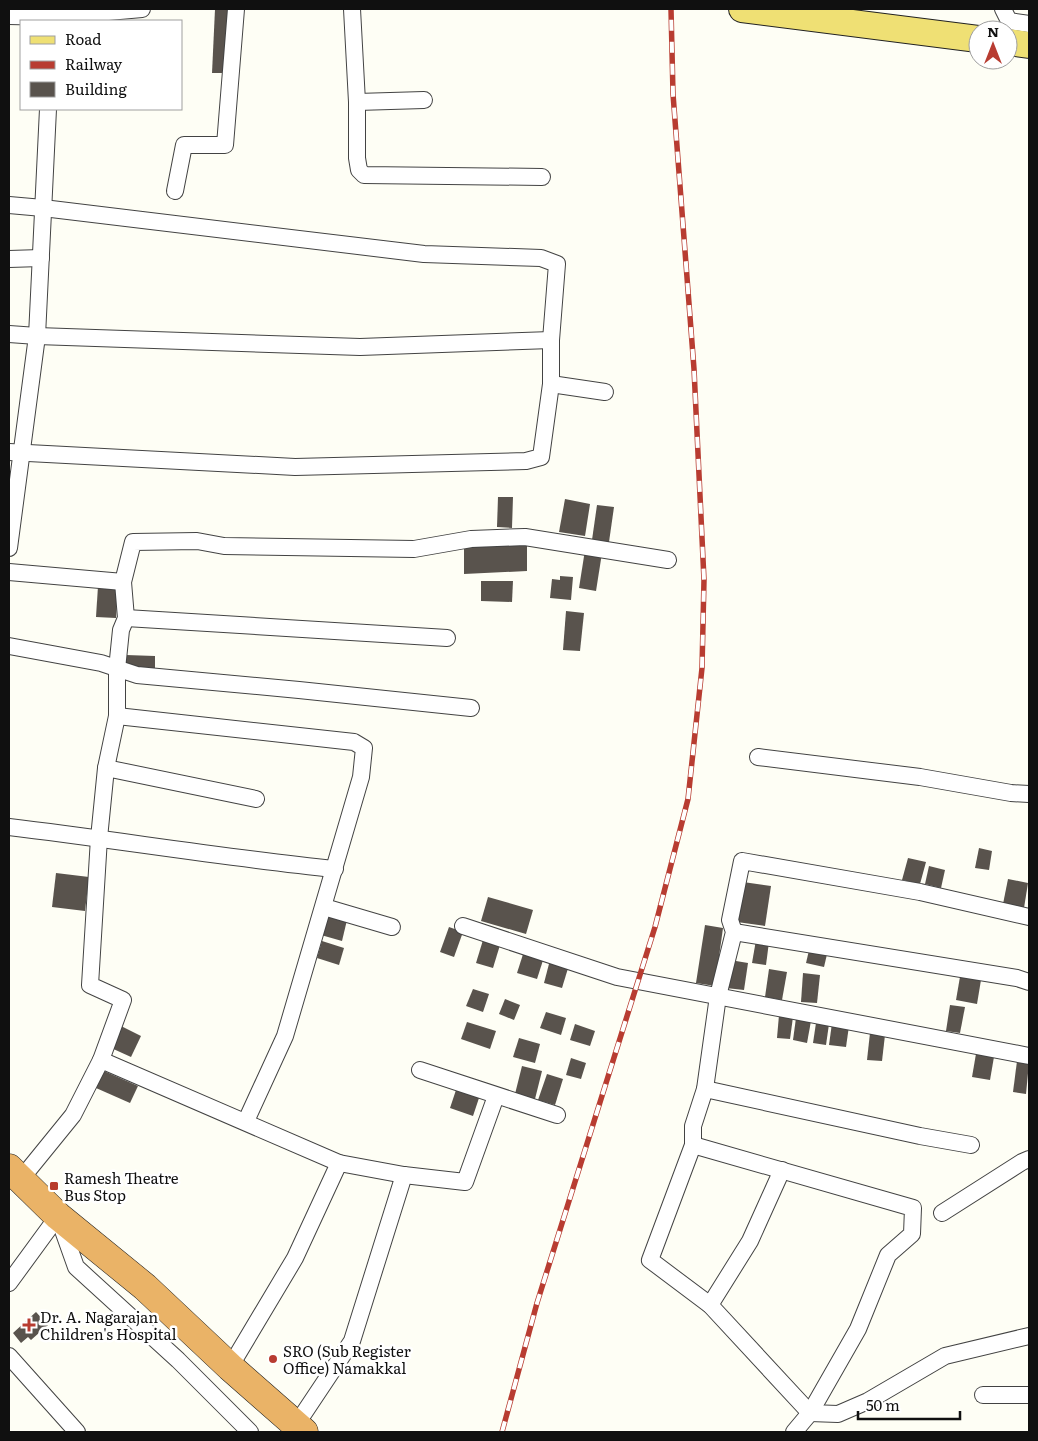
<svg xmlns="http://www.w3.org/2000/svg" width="1038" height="1441" viewBox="0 0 1038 1441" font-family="Literata,serif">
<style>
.building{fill:#59534d}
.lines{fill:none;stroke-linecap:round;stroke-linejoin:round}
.street-casing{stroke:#434343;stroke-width:18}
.primary-casing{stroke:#212121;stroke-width:28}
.highway-casing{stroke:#212121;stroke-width:29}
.street{stroke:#fff;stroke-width:16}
.primary{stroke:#efe074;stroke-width:26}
.highway{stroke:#eab367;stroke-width:28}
.rail-casing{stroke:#b83c31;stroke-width:5.5}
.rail{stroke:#fff;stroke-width:4;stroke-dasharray:11;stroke-linecap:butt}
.poi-dot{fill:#b83c31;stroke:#fff;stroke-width:2}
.labels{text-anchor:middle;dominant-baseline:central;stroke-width:5;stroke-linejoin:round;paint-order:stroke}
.poi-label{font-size:15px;fill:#101010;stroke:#fff;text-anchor:start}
</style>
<rect width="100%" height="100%" fill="#fefef5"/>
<g class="building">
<polygon points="215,9 228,9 225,73 212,73"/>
<polygon points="498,497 513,497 512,528 497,527"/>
<polygon points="565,499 590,504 585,536 559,532"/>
<polygon points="597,505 614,507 609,542 592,540"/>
<polygon points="527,540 527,571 464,574 464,543"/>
<polygon points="585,550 602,553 596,591 579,588"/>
<polygon points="560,576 573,577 571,600 550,598 552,579 560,580"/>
<polygon points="481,581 513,581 512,602 481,601"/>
<polygon points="98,586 118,587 116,618 96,617"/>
<polygon points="566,611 584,613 580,651 563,650"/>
<polygon points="126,655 155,656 155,672 125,670"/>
<polygon points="979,848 992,851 989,870 975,868"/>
<polygon points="908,858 926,862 920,884 902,880"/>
<polygon points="929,866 945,870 941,888 925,884"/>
<polygon points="56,873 89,877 85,911 52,907"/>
<polygon points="1008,879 1028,883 1024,908 1003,904"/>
<polygon points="743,882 771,886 765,926 737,922"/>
<polygon points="488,897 533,910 526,934 481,921"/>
<polygon points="326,914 347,920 342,941 321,935"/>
<polygon points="705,925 723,928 715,986 696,983"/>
<polygon points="449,927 463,932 454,957 440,952"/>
<polygon points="483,940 500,945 493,968 476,963"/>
<polygon points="756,940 769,942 766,965 752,963"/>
<polygon points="322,941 344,948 339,965 317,958"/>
<polygon points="810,946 828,950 824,967 806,963"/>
<polygon points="525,948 545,954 537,979 517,973"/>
<polygon points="550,960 569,965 562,988 544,983"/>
<polygon points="730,960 748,963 744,990 726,988"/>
<polygon points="769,969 787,972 782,1000 765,997"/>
<polygon points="961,971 982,974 977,1004 956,1000"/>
<polygon points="803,973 820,975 817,1003 801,1002"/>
<polygon points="473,989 489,994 483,1012 466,1006"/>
<polygon points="505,999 520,1005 514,1020 499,1014"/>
<polygon points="950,1005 965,1007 960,1033 946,1031"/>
<polygon points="546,1012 566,1018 561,1035 540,1028"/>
<polygon points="779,1015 793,1017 790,1039 777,1038"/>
<polygon points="796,1018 811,1021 807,1043 793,1040"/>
<polygon points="467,1022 496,1031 490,1049 461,1039"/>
<polygon points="816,1023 829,1024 826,1045 813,1043"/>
<polygon points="832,1023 849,1026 846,1047 829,1045"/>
<polygon points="575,1024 595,1031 590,1046 570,1040"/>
<polygon points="119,1025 141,1036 131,1057 109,1047"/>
<polygon points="870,1033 885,1035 882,1061 867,1060"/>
<polygon points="519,1038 540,1044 535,1063 513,1057"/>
<polygon points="977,1048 995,1051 990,1080 972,1077"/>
<polygon points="571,1058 586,1063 581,1079 566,1075"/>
<polygon points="1017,1061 1029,1063 1026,1094 1013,1092"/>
<polygon points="522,1066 542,1071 535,1099 515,1094"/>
<polygon points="104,1071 138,1086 130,1103 96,1088"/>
<polygon points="547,1074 563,1079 555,1105 538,1100"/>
<polygon points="458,1084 481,1092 473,1116 450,1108"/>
<polygon points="36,1312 48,1325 31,1340 28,1337 21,1343 13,1333"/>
</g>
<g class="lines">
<g class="street-casing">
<g id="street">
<polyline points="352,9 357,102 357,158 359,170 364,175 542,177"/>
<polyline points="1003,9 1009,21 1029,24"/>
<polyline points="9,16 52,17 142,9"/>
<polyline points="357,102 424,100"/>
<polyline points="175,191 184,145 225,145 236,9"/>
<polyline points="9,205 43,208 424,254 541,258 557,264 551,340 551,384 541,457 526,461 295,467 9,452"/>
<polyline points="9,259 41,258"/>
<polyline points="9,334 37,336 360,347 551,340"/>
<polyline points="551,384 605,392"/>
<polyline points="9,548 37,336 48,109"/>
<polyline points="9,572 123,582"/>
<polyline points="126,618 447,638"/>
<polyline points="9,646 101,663 137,675 299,690 471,708"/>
<polyline points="117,716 354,742 364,748 361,777 285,1036 246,1121"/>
<polyline points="758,757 920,777 1011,793 1029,794"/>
<polyline points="106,768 256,799"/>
<path d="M9,827C118,840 226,858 335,869"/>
<polyline points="324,907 392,927"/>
<polyline points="1029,917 920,892 742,861 730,920 734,932 718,996 705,1089 693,1126 693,1145 650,1260 710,1305 810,1413 838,1414 868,1401 945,1356 1029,1336"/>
<polyline points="463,926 617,977 1029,1056"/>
<polyline points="734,932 1017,978 1029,982"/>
<polyline points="101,1060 339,1163 404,1175 465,1182 496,1096"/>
<polyline points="420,1070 557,1115"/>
<polyline points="705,1089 920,1136 971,1145"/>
<polyline points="693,1145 913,1208 912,1234 888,1255 858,1329 810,1413 794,1432"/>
<polyline points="21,1179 73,1115 101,1060 123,1000 90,985 99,838 106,768 117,716 117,669 121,630 126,618 123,582 133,542 197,541 224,546 414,549 471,539 525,537 668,560"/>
<polyline points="942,1213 1022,1162 1029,1159"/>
<polyline points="60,1222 76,1267 178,1360 250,1432"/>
<polyline points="9,1283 58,1216"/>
<polyline points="710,1305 750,1241 782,1170"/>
<polyline points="9,1356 77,1432"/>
<polyline points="230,1367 295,1258 339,1163"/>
<polyline points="983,1395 1029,1395"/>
<polyline points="296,1425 352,1341 404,1175"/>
</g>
</g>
<g class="primary-casing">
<g id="primary">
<polyline points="742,9 978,39"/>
<polyline points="1008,42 1029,45"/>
</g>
</g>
<g class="highway-casing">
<polyline id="highway" points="9,1168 58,1216 145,1287 230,1367 304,1432"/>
</g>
<use href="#street" class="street"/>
<use href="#primary" class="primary"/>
<use href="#highway" class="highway"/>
<g class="rail-casing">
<polyline id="rail" points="502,1432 537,1303 655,927 688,799 702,668 704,580 694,369 673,94 671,9"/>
</g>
<use href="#rail" class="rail"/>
</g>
<g class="poi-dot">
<rect x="49" y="1181" width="10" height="10" rx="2.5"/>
<path d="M26.5 1317.5h5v5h5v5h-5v5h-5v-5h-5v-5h5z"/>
<circle cx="273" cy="1359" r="5"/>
</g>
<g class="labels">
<g class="poi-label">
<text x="64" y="1177">Ramesh Theatre<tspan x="64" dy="17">Bus Stop</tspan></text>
<text x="40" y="1316">Dr. A. Nagarajan<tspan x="40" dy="17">Children's Hospital</tspan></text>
<text x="283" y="1350">SRO (Sub Register<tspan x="283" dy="17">Office) Namakkal</tspan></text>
</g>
</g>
<rect width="1038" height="1441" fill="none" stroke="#101010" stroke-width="20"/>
<rect x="20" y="20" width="162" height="90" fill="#ffffff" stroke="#9f9f9f"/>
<rect x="30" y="36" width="25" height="8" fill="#efe074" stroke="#9f9f9f"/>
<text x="65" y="45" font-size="15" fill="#101010">Road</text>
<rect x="30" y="61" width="25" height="8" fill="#b83c31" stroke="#9f9f9f"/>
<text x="65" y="70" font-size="15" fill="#101010">Railway</text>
<rect x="30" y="82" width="25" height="15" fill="#59534d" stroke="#9f9f9f"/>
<text x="65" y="95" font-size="15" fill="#101010">Building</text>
<g transform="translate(993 45)"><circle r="24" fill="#ffffff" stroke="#9f9f9f"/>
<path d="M0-4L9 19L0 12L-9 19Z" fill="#b83c31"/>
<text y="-8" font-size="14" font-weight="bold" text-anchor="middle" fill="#101010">N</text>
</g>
<path d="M858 1411v8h102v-8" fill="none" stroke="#101010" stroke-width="2.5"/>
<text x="866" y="1411" font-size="15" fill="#101010" stroke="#ffffff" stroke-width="4" paint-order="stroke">50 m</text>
</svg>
